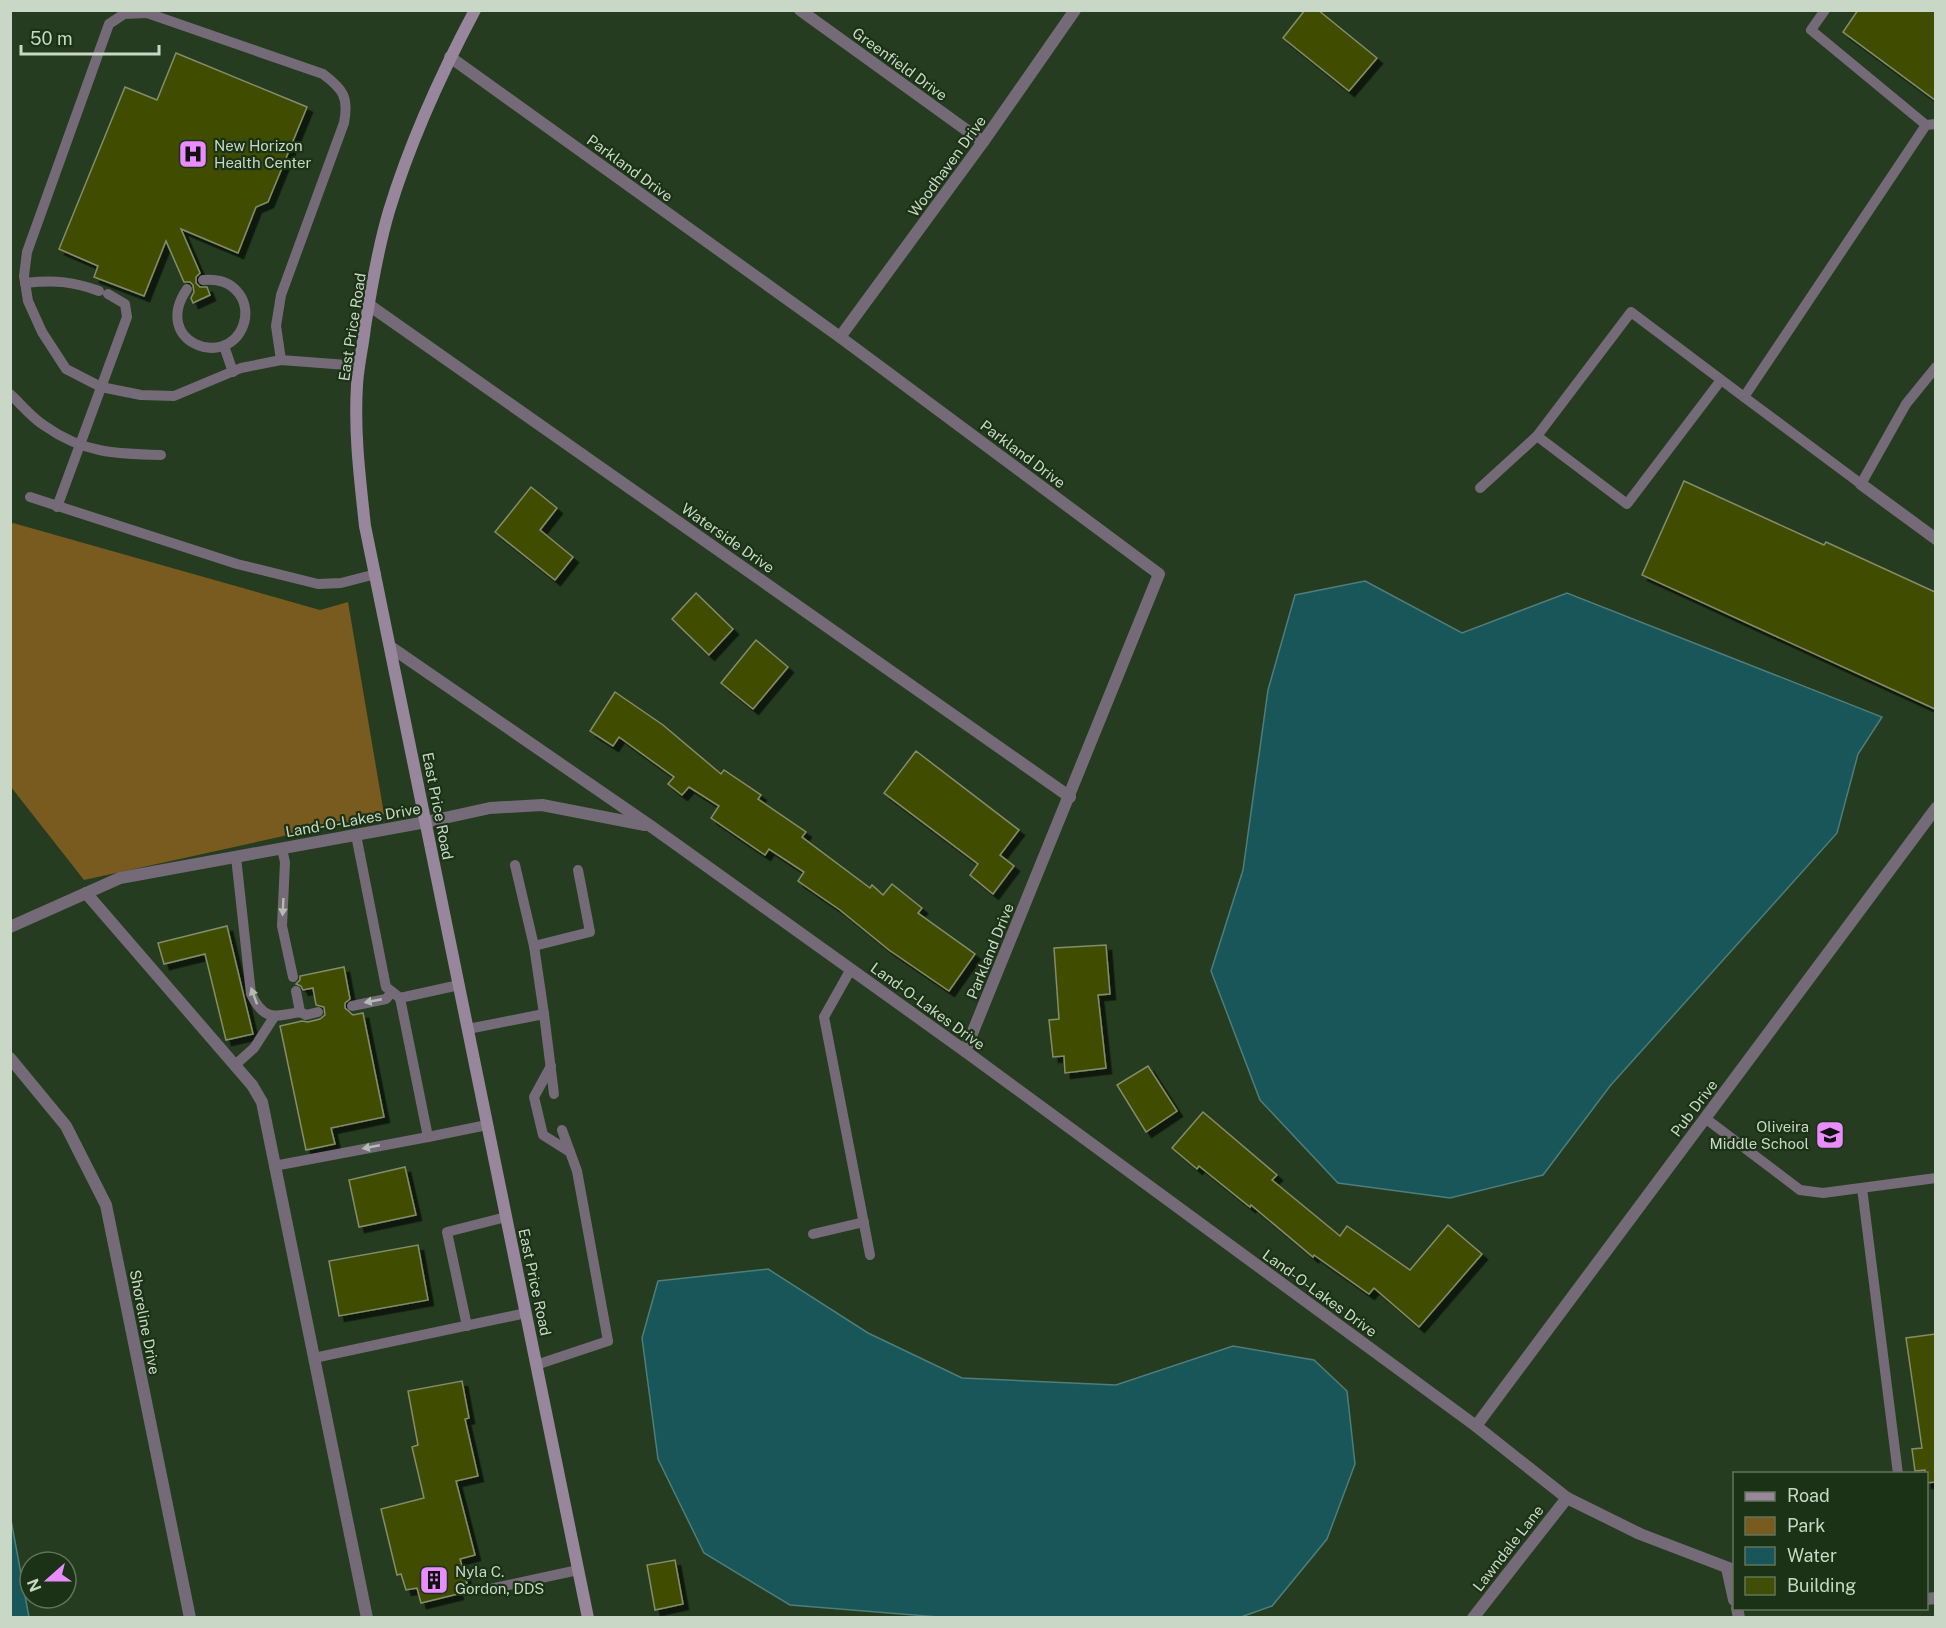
<svg xmlns="http://www.w3.org/2000/svg" width="1946" height="1628" viewBox="0 0 1946 1628" font-family="'Public Sans',sans-serif">
<style>
.green{fill:#795a1f}
.water{fill:#195659;stroke:#4e7d7a;stroke-width:1.5}
.building{fill:#414e05;stroke:#838d68;stroke-width:1.5;filter:url(#shadow)}
.lines{fill:none;stroke-linecap:round;stroke-linejoin:round}
.service{stroke:#756a77;stroke-width:10}
.minor{stroke:#756a77;stroke-width:12}
.tertiary{stroke:#756a77;stroke-width:12}
.secondary{stroke:#98869c;stroke-width:12}
.oneway{fill:#b4bcb2}
.labels{text-anchor:middle;dominant-baseline:central;stroke-width:4.5;stroke-linejoin:round;paint-order:stroke}
.street-label{font-size:15px;fill:#c9d7c6;stroke:#1b3216}
.poi-label{font-size:15px;fill:#c9d7c6;stroke:#1b3216;text-anchor:start}
</style>
<defs>
<filter id="shadow"><feDropShadow dx="5.5" dy="5.5" stdDeviation="0" flood-color="#0009"/></filter>
</defs>
<rect width="100%" height="100%" fill="#253c20"/>
<polygon class="green" points="13,523 320,610 348,602 384,814 84,880 11,787 10,526"/>
<g class="water">
<polygon points="1365,581 1462,633 1567,593 1882,717 1858,754 1837,833 1610,1086 1543,1175 1450,1198 1338,1183 1260,1100 1211,971 1243,870 1268,690 1295,595"/>
<polygon points="768,1269 868,1333 962,1378 1116,1385 1233,1346 1314,1360 1347,1391 1355,1464 1327,1539 1272,1606 1241,1617 951,1618 790,1605 704,1553 658,1459 642,1338 658,1281"/>
<polygon points="11,1520 29,1617 11,1617"/>
</g>
<g class="building">
<polygon points="1305,10 1318,10 1377,58 1349,91 1283,38"/>
<polygon points="1858,10 1935,10 1935,100 1843,32"/>
<polygon points="176,53 307,107 268,202 256,207 238,253 181,229 200,273 196,277 196,283 200,287 207,287 210,295 193,303 191,298 194,292 193,285 190,282 184,282 166,241 144,296 94,277 98,266 59,249 125,87 157,100"/>
<polygon points="1684,481 1824,545 1826,542 1935,592 1935,709 1642,575"/>
<polygon points="531,487 557,508 540,530 573,557 555,580 495,532"/>
<polygon points="696,593 733,629 709,655 672,619"/>
<polygon points="756,640 788,667 753,709 721,683"/>
<polygon points="615,692 663,725 721,774 724,770 761,795 758,799 806,832 802,837 870,888 872,885 883,895 892,884 922,908 918,913 975,954 949,991 889,950 840,910 798,881 804,872 769,849 765,855 711,818 719,806 689,787 682,795 668,784 674,777 619,737 613,746 590,731"/>
<polygon points="916,751 1019,830 1000,855 1014,866 993,894 970,875 978,864 884,793"/>
<polygon points="227,926 253,1034 226,1040 205,954 164,964 158,943"/>
<polygon points="1106,945 1110,994 1098,995 1106,1068 1065,1073 1064,1056 1053,1057 1049,1020 1059,1019 1054,948"/>
<polygon points="344,967 350,999 345,1003 345,1008 353,1015 363,1013 384,1117 331,1128 335,1144 306,1150 280,1026 302,1021 308,1022 320,1019 325,1015 324,1007 316,1005 313,988 303,990 301,986 296,984 300,980 300,976"/>
<polygon points="1148,1066 1177,1111 1146,1132 1117,1085"/>
<polygon points="1203,1112 1277,1175 1272,1180 1340,1236 1347,1226 1410,1270 1448,1225 1482,1254 1419,1327 1374,1288 1369,1294 1314,1255 1313,1257 1251,1205 1250,1207 1199,1166 1197,1169 1172,1148"/>
<polygon points="405,1167 416,1215 359,1227 349,1180"/>
<polygon points="418,1245 428,1300 339,1316 329,1261"/>
<polygon points="1935,1334 1935,1482 1926,1483 1925,1470 1915,1471 1912,1449 1922,1448 1906,1338"/>
<polygon points="462,1381 469,1418 465,1419 478,1476 456,1481 475,1555 460,1559 467,1583 456,1586 458,1594 421,1603 417,1588 406,1590 401,1574 397,1575 381,1509 424,1498 412,1447 418,1445 408,1391"/>
<polygon points="675,1560 683,1604 655,1610 647,1565"/>
</g>
<g class="lines">
<g class="service">
<polyline points="1825,10 1811,30 1926,125"/>
<polyline points="1936,124 1926,125 1744,397 1861,484 1906,404 1936,367"/>
<path d="M25,283C54,280 72,281 99,291"/>
<path d="M187,289C151,342 226,370 243,326C247,316 246,304 240,295C231,282 219,279 203,280"/>
<polyline points="224,346 233,372"/>
<path d="M281,360L276,326L281,295L344,123C349,97 343,89 323,74L147,13L124,14L109,24L27,252L24,276L28,301L42,332L66,369L101,387L141,395L174,396L241,368L281,360L360,366"/>
<polyline points="1721,380 1627,504 1537,436 1631,312 1744,397"/>
<path d="M10,394C21,404 32,418 45,426C83,453 116,454 161,455"/>
<polyline points="1480,488 1537,436"/>
<polyline points="30,497 237,564 318,584 341,583 376,574"/>
<polyline points="57,507 127,317 125,304 108,294"/>
<polyline points="356,835 386,987 400,998"/>
<polyline points="282,849 285,862 282,926 293,977"/>
<path d="M236,857L251,994C264,1021 274,1017 300,1012L296,991"/>
<polyline points="515,865 534,946 590,932 578,870"/>
<polyline points="534,946 544,1014"/>
<polyline points="851,969 824,1017 870,1255"/>
<polyline points="459,985 400,998 428,1137 487,1125"/>
<polyline points="352,1006 386,999 392,992"/>
<polyline points="300,1012 306,1015 318,1012"/>
<polyline points="468,1029 544,1014 554,1094"/>
<polyline points="235,1065 254,1048 274,1017"/>
<polyline points="551,1066 534,1097 543,1135 570,1152"/>
<polyline points="1705,1118 1800,1190 1823,1193 1936,1178"/>
<polyline points="274,1166 428,1137"/>
<polyline points="1862,1188 1898,1474"/>
<polyline points="813,1234 864,1222"/>
<polyline points="467,1326 447,1232 506,1217"/>
<polyline points="314,1358 526,1313"/>
<polyline points="536,1365 608,1341 577,1171 562,1130"/>
<polyline points="490,1589 578,1570"/>
</g>
<g class="minor">
<polyline points="800,10 983,142"/>
<polyline points="450,57 840,337 1159,574 965,1051"/>
<polyline points="369,305 1070,797"/>
<polyline points="840,337 983,142 1075,10"/>
<polyline points="1861,484 1936,539"/>
<polyline points="86,893 252,1085 262,1102 367,1618"/>
<polyline points="10,927 120,878 426,822"/>
<polyline points="10,1058 66,1126 106,1205 190,1618"/>
<polyline points="1476,1426 1936,808"/>
<polyline points="1727,1568 1734,1600"/>
<polyline points="1737,1608 1739,1618"/>
<polyline points="1473,1618 1567,1498"/>
</g>
<g class="tertiary">
<polyline points="392,648 652,827 965,1051 1476,1426 1567,1498 1640,1534 1734,1570"/>
<polyline points="426,822 490,808 542,805 645,825"/>
<polyline points="1926,1599 1936,1598"/>
</g>
<path class="secondary" d="M475,10C441,74 410,142 389,211C378,248 371,289 365,327C363,346 358,366 357,385C354,433 360,479 365,526L588,1618"/>
</g>
<defs><path id="oneway-solid" d="M-6-.8H1V-3.2L6.5 0L1 3.2V.8H-6Z" transform="scale(1.5)"/></defs>
<g class="oneway">
<use href="#oneway-solid" transform="translate(283 907) rotate(93)"/>
<use href="#oneway-solid" transform="translate(254 996) rotate(-110)"/>
<use href="#oneway-solid" transform="translate(373 1001) rotate(169)"/>
<use href="#oneway-solid" transform="translate(371 1147) rotate(169)"/>
</g>
<defs>
<g id="hospital-square" transform="scale(1.5)"><rect x="-9" y="-9" width="18" height="18" rx="4" fill="#e98dfe" stroke="#1b3216"/><path d="M-5-5h3v3.5h4V-5h3V5h-3V1.5h-4V5h-3Z" fill="#111"/></g>
<g id="school-square" transform="scale(1.5)"><rect x="-9" y="-9" width="18" height="18" rx="4" fill="#e98dfe" stroke="#1b3216"/><path d="M0-5L7-2L0 1L-7-2ZM-4 1L0 2.5L4 1V4Q0 6-4 4Z" fill="#111"/></g>
<g id="building-square" transform="scale(1.5)"><rect x="-9" y="-9" width="18" height="18" rx="4" fill="#e98dfe" stroke="#1b3216"/><path d="M-4-6H4V6H1V3H-1V6H-4ZM-2.5-4.3h1.7v1.8h-1.7ZM.8-4.3h1.7v1.8H.8ZM-2.5-1h1.7V.8h-1.7ZM.8-1h1.7V.8H.8Z" fill="#111"/></g>
</defs>
<g fill-rule="evenodd">
<use href="#hospital-square" x="193" y="154"/>
<use href="#school-square" x="1830" y="1135"/>
<use href="#building-square" x="434" y="1580"/>
</g>
<g class="labels">
<g class="street-label">
<text transform="translate(900 64) rotate(36)">Greenfield Drive</text>
<text transform="translate(947 166) rotate(-54)">Woodhaven Drive</text>
<text transform="translate(630 168) rotate(36)">Parkland Drive</text>
<text transform="translate(352 327) rotate(-81)">East Price Road</text>
<text transform="translate(1023 454) rotate(37)">Parkland Drive</text>
<text transform="translate(728 538) rotate(35)">Waterside Drive</text>
<text transform="translate(438 806) rotate(79)">East Price Road</text>
<text transform="translate(353 820) rotate(-10)">Land-O-Lakes Drive</text>
<text transform="translate(990 951) rotate(-68)">Parkland Drive</text>
<text transform="translate(928 1006) rotate(36)">Land-O-Lakes Drive</text>
<text transform="translate(1694 1108) rotate(-53)">Pub Drive</text>
<text transform="translate(535 1282) rotate(78)">East Price Road</text>
<text transform="translate(1320 1293) rotate(36)">Land-O-Lakes Drive</text>
<text transform="translate(145 1322) rotate(79)">Shoreline Drive</text>
<text transform="translate(1508 1548) rotate(-52)">Lawndale Lane</text>
</g>
<g class="poi-label">
<text x="214" y="145">New Horizon<tspan x="214" dy="17">Health Center</tspan></text>
<text x="1809" y="1126" text-anchor="end">Oliveira<tspan x="1809" dy="17">Middle School</tspan></text>
<text x="455" y="1571">Nyla C.<tspan x="455" dy="17">Gordon, DDS</tspan></text>
</g>
</g>
<rect width="1946" height="1628" fill="none" stroke="#c9d7c6" stroke-width="24"/>
<rect x="1733" y="1472" width="195" height="138" fill="#1b3216" stroke="#61745c" stroke-width="1.5"/>
<rect x="1745" y="1492" width="30" height="9" fill="#98869c" stroke="#61745c" stroke-width="1.5"/>
<text x="1787" y="1502" font-size="18" fill="#c9d7c6">Road</text>
<rect x="1745" y="1517" width="30" height="18" fill="#795a1f" stroke="#61745c" stroke-width="1.5"/>
<text x="1787" y="1532" font-size="18" fill="#c9d7c6">Park</text>
<rect x="1745" y="1547" width="30" height="18" fill="#195659" stroke="#61745c" stroke-width="1.5"/>
<text x="1787" y="1562" font-size="18" fill="#c9d7c6">Water</text>
<rect x="1745" y="1577" width="30" height="18" fill="#414e05" stroke="#61745c" stroke-width="1.5"/>
<text x="1787" y="1592" font-size="18" fill="#c9d7c6">Building</text>
<g transform="translate(48 1580) rotate(249)"><circle r="28" fill="#1b3216" stroke="#61745c" stroke-width="1.5"/>
<path d="M0-4.5L10 22L0 15L-10 22Z" fill="#e98dfe"/>
<text y="-9" font-size="16" font-weight="bold" text-anchor="middle" fill="#c9d7c6">N</text>
</g>
<path d="M21 45v9h138v-9" fill="none" stroke="#c9d7c6" stroke-width="3"/>
<text x="30" y="45" font-size="18" fill="#c9d7c6" stroke="#1b3216" stroke-width="4.5" paint-order="stroke">50 m</text>
</svg>
